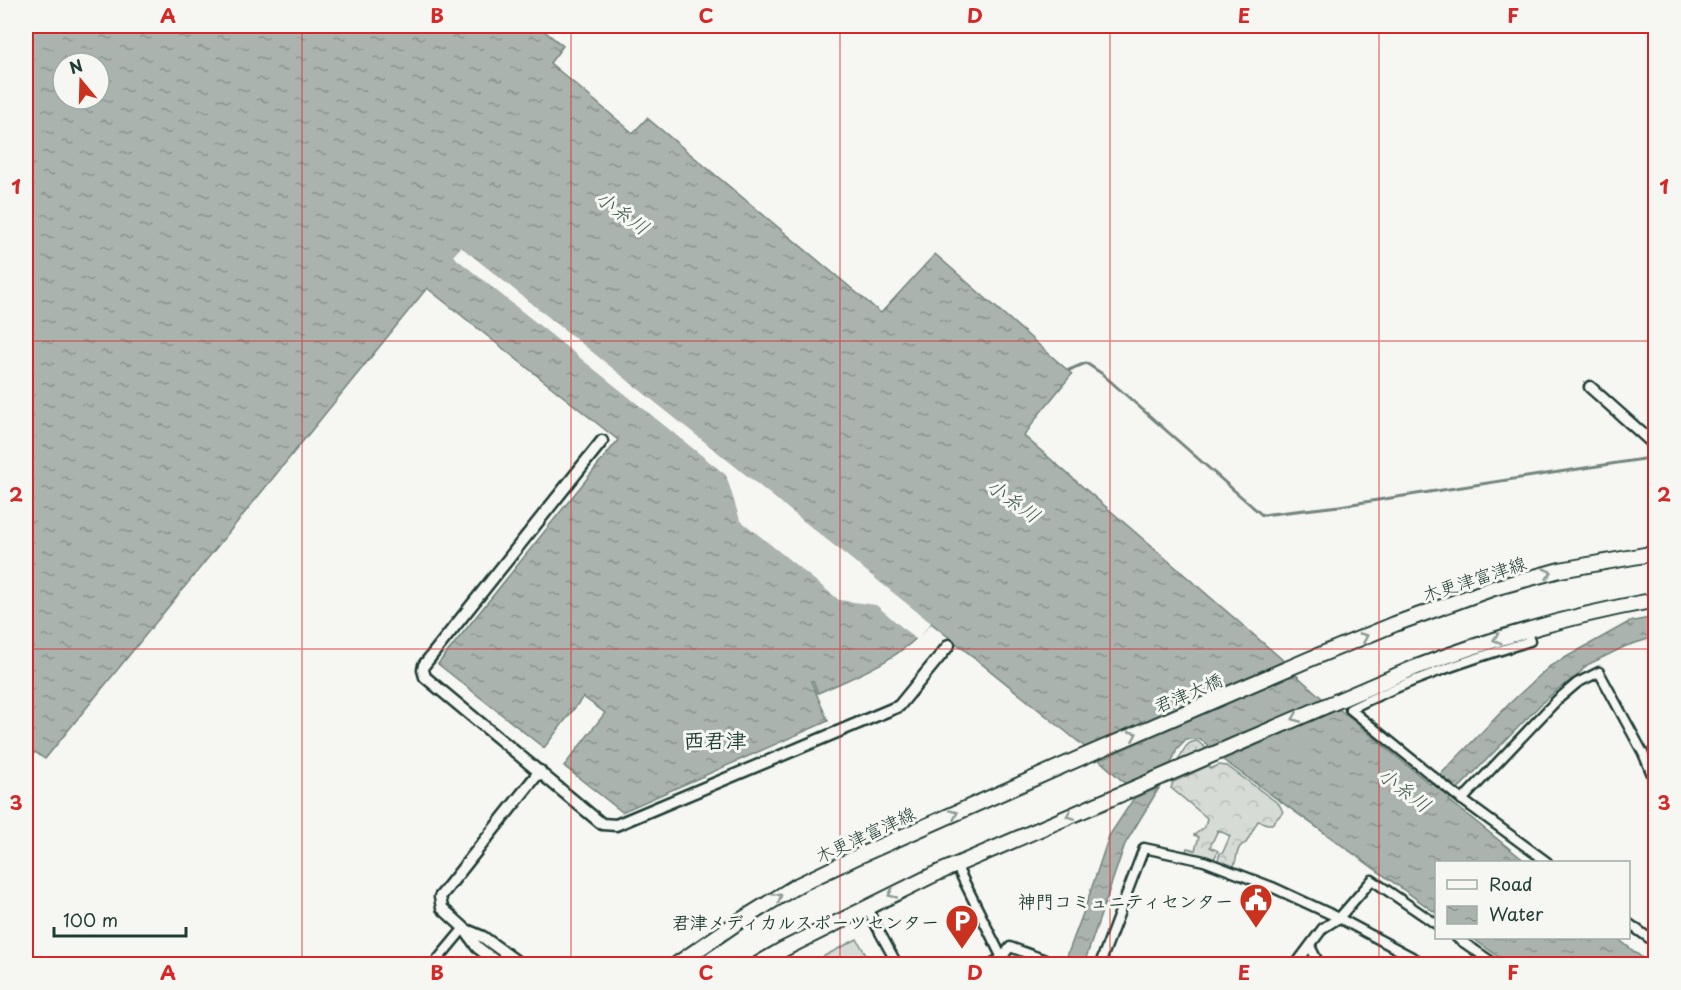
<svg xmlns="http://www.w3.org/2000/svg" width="1681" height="990" viewBox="0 0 1681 990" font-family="'Playpen Sans','Klee One',sans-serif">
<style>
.grass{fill:#d6dbd6;stroke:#7a8c85;stroke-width:1.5}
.forest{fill:url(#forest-crowns);stroke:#7a8c85;stroke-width:1.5}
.water{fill:url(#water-ripples);stroke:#72847d;stroke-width:1.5;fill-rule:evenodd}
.pier{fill:#f6f6f2}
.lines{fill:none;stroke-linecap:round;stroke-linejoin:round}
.stream{stroke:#72847d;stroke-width:3}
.river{stroke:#aab3ae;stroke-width:16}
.minor-casing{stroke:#1f3d34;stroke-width:13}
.tertiary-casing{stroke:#1f3d34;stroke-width:15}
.primary-casing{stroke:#1f3d34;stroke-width:18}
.minor{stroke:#f6f6f2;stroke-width:8}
.tertiary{stroke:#f6f6f2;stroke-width:10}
.primary{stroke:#f6f6f2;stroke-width:14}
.oneway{stroke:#8a9a93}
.grid{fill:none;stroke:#d62828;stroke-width:1.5;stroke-opacity:0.55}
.labels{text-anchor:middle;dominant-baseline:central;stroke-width:6;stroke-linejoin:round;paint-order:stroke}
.street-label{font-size:18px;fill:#1f3d34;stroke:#f6f6f2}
.poi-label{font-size:18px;font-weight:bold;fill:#1f3d34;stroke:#f6f6f2;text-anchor:end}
.water-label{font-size:20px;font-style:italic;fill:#425a52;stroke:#f6f6f2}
.quarter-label{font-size:21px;font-weight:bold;fill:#1f3d34;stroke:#f6f6f2}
.neatline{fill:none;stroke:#d62828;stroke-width:2}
.grid-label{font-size:20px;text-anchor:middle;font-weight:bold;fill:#d62828}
</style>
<defs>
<pattern id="forest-crowns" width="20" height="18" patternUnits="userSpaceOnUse" patternTransform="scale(1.5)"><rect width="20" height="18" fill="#d6dbd6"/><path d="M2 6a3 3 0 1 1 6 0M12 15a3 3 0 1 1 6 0" fill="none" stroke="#b7bdb8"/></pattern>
<pattern id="water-ripples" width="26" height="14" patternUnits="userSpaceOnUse" patternTransform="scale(1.5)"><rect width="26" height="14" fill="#aab3ae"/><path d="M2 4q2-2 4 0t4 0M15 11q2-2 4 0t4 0" fill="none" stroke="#8a938e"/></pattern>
</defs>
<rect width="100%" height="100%" fill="#f6f6f2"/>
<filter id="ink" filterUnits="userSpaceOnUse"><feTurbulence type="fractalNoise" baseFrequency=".0167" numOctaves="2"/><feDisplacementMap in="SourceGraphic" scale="12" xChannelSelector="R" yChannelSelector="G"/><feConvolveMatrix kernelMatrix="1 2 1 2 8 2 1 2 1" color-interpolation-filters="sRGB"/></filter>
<g filter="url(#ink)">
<polygon class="grass" points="857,939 871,964 809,964"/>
<g class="forest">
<path d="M1197,741L1207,749L1178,761C1183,752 1185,742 1197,741Z"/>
<path d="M1210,765V769L1219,765L1227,766L1279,804L1283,812L1272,824H1267L1258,821L1246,843C1235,846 1238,859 1233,868L1217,863L1220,853L1223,852L1230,836L1218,830L1210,847L1218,851L1213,861L1186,851L1187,848L1195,850L1199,837L1194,835L1205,827L1207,818L1171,788L1173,782Z"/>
</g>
<g class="water">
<path d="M26,26H538L563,46L550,63L633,133L647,118L881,313L935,254L1072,374L1040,413L1024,436L1284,661L1086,748L931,623C901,659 859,675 818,693L813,681H811L828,721L622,812L564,766L605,713L583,697L544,748L438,664L618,440L427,288L45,759L35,752L26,764ZM63,63H99V99H63Z"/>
<polygon points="1655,617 1655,637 1626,646 1587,665 1576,677 1558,689 1544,701 1456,791 1439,776 1510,703 1550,666 1629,622"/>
<polygon points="1295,674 1323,699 1211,748 1200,739 1186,739 1177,749 1171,764 1126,784 1099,760"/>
<polygon points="1339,709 1430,784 1434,781 1452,795 1449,800 1526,862 1436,862 1436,913 1223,760"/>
<polygon points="1159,788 1125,844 1084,964 1064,964 1085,908 1109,836 1134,798"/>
<polygon points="1472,938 1617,938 1650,964 1509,964"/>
</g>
<g class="pier">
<polygon points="461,247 931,623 917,640 876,605 839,600 740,520 726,475 453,256"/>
<polygon points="1287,660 1287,662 1085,751 1083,749"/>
<polygon points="1297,671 1299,673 1096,761 1098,757"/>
<polygon points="1340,707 1342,708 1221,761 1221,758"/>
</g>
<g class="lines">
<polyline class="stream" points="1069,370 1086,363 1101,373 1262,515 1339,506 1656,457"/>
<polyline class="river" points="1210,672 1309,743"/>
<g class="minor-casing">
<g id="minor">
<path d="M1526,630L1530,641C1468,660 1408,680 1350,709L1457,796L1547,862"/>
<polyline points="1462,800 1557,700 1577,683 1599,672 1643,753 1656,784"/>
<polyline points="956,865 1002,958"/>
<polyline points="866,907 897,964"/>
<polyline points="1628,923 1656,943"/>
<polyline points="1457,938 1495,964"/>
<polyline points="1310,946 1319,964"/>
<polyline points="434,964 464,928"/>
<polyline points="990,964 1002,958 1010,947 1057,964"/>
<polyline points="1100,964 1144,848 1204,861 1272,887 1339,918 1425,964"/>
<polyline points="1296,964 1323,928 1339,918 1372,880 1436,924"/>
</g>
</g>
<g class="tertiary-casing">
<g id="tertiary">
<polyline points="1590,387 1656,446"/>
<polyline points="602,441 424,665 423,670 425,677 602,824 616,825 899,706 949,645"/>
<polyline points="464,929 483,937 520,964"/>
<polyline points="499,964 477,947 464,928 442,908 440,897 540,771"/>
</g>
</g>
<g class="primary-casing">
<g id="primary">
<polyline points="677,964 738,922 798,885 863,854 1080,758 1310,659 1395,624 1494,588 1560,570 1656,553"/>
<path d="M758,964L782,950L933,875L1414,668C1492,638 1573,615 1656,600"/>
</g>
</g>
<use href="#minor" class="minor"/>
<use href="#tertiary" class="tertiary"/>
<use href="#primary" class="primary"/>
</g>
<defs><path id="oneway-chevron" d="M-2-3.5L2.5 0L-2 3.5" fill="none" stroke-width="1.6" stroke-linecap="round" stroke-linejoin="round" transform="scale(1.5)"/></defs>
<g class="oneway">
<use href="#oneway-chevron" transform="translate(1548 573) rotate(-15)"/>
<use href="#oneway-chevron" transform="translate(1364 637) rotate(-23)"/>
<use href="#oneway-chevron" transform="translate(1497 639) rotate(164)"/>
<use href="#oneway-chevron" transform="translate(1296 718) rotate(157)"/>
<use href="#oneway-chevron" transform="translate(1133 735) rotate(-23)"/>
<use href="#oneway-chevron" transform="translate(954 814) rotate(-24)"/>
<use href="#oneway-chevron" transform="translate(1070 815) rotate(156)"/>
<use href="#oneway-chevron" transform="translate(892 894) rotate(154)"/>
<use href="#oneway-chevron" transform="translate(778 897) rotate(-32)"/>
</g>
</g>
<path class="grid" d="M302,26V964M571,26V964M840,26V964M1110,26V964M1379,26V964M26,341H1656M26,649H1656"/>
<defs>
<g id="civic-pin" transform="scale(1.725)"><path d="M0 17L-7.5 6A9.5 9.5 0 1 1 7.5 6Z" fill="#c8321e" stroke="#f6f6f2"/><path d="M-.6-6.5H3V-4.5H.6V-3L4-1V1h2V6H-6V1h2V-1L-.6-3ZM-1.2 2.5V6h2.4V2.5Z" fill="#fff"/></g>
<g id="parking-pin" transform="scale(1.725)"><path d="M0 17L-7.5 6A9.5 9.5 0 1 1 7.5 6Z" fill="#c8321e" stroke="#f6f6f2"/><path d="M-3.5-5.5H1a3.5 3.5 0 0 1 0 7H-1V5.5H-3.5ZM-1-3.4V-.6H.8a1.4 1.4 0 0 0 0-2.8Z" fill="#fff"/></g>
</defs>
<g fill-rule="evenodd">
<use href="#civic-pin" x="1256" y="900"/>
<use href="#parking-pin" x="962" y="921"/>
</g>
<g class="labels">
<g class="street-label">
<text transform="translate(1474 578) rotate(-18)">木更津富津線</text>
<text transform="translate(1188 692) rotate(-23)">君津大橋</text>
<text transform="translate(865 834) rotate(-25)">木更津富津線</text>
</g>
<g class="poi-label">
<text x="1233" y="900">神門コミュニティセンター</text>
<text x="939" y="921">君津メディカルスポーツセンター</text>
</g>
<g class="water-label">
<text transform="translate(623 212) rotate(36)">小糸川</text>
<text transform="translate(1014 500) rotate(36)">小糸川</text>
<text transform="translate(1405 789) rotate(37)">小糸川</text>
</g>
<g class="quarter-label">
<text x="715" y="739">西君津</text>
</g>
</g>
<rect width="1681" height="990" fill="none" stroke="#f6f6f2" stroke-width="66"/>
<rect x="1435" y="861" width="195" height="78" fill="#f6f6f2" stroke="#a0aca6" stroke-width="1.5"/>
<rect x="1447" y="880" width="30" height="9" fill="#f6f6f2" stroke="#a0aca6" stroke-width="1.5"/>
<text x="1489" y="891" font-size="18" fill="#1f3d34">Road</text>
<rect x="1447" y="906" width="30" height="18" fill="url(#water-ripples)" stroke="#a0aca6" stroke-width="1.5"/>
<text x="1489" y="921" font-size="18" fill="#1f3d34">Water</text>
<g transform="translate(81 81) rotate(341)"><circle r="28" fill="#f6f6f2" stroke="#a0aca6" stroke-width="1.5"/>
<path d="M0-4.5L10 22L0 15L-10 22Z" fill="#c8321e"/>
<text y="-9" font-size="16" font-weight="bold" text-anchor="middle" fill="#1f3d34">N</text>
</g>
<path d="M54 927v9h132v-9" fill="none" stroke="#1f3d34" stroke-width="3"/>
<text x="63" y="927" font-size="18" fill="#1f3d34" stroke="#f6f6f2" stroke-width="4.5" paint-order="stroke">100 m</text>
<rect x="33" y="33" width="1615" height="924" class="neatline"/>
<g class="grid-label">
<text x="168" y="23">A</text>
<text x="437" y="23">B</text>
<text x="706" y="23">C</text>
<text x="975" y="23">D</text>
<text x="1244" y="23">E</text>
<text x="1513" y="23">F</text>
<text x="16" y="194">1</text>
<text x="1664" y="194">1</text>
<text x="16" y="502">2</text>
<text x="1664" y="502">2</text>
<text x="16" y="810">3</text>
<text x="1664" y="810">3</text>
<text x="168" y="980">A</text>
<text x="437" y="980">B</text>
<text x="706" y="980">C</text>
<text x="975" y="980">D</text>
<text x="1244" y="980">E</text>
<text x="1513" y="980">F</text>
</g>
</svg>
